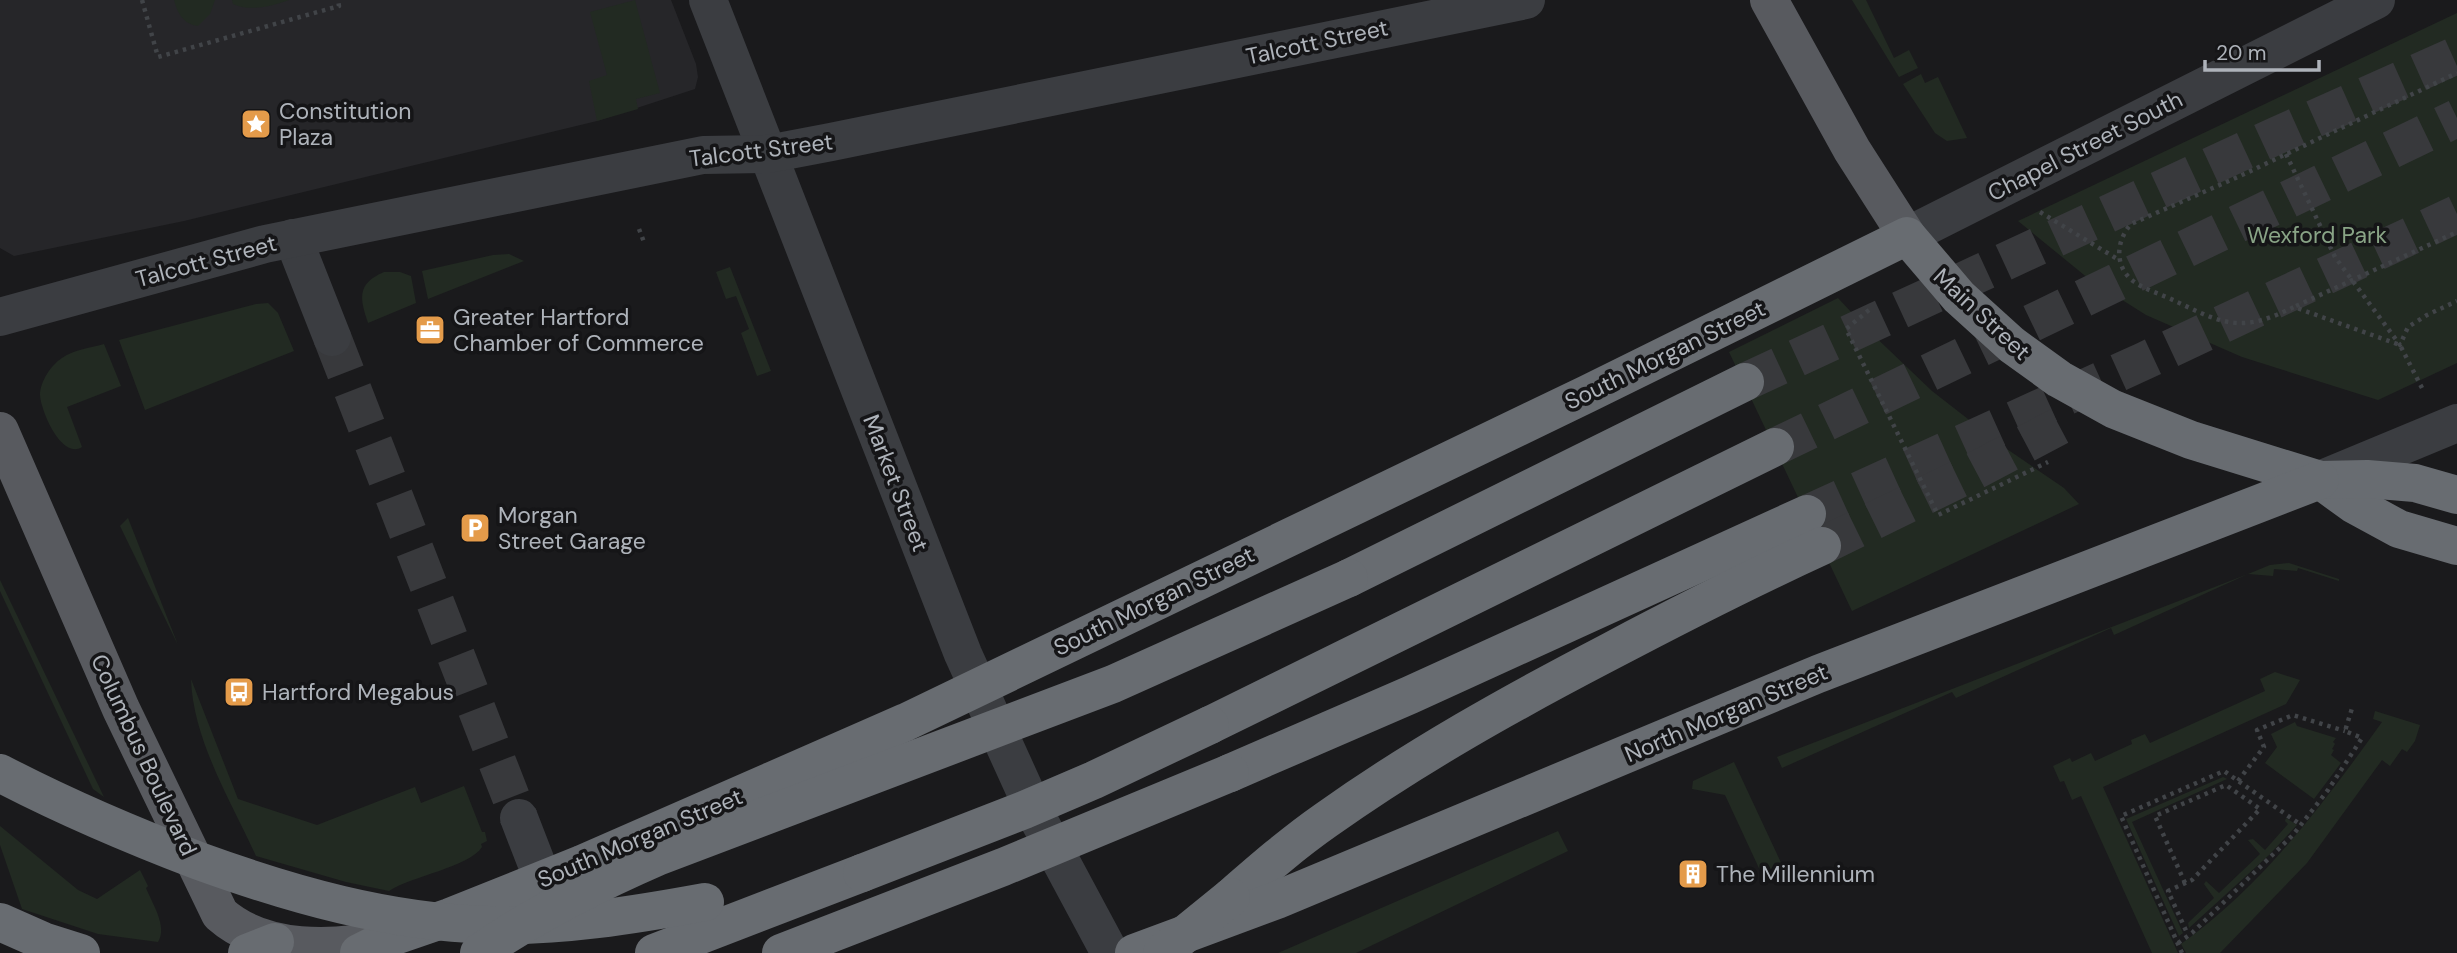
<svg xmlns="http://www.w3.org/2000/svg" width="2457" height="953" viewBox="0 0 2457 953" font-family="'DM Sans',sans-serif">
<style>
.built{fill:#262629}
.green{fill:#222a22}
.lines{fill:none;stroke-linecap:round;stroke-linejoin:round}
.minor-tunnel{stroke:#38393c;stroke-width:38;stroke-dasharray:38 19;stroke-linecap:butt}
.highway-tunnel{stroke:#38393c;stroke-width:38;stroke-dasharray:38 19;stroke-linecap:butt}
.path{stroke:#414448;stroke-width:4.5;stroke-dasharray:3.5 5;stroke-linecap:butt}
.minor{stroke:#3b3d41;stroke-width:38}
.major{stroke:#585a5f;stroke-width:38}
.highway{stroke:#686c71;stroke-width:38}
.highway-bridge{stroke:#686c71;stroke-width:38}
.labels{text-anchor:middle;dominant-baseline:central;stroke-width:7;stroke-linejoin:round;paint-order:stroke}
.street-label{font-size:23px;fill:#aeb3ba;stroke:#151517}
.poi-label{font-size:23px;fill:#aeb3ba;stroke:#151517;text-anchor:start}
.park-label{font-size:23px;fill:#89a486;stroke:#151517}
</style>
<rect width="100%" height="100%" fill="#1a1a1c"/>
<polygon class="built" points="0,0 671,0 696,64 698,77 695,89 597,121 184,221 14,256 0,248"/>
<g class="green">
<path d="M174,0H215L210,14L198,26C183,24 178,14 174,0Z"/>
<path d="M232,0H289C272,6 250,12 233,4Z"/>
<polygon points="635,0 660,93 636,99 638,109 597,121 589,81 607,75 590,12"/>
<polygon points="1852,0 1866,0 1894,58 1909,50 1918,68 1899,77"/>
<polygon points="2457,13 2457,363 2378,400 2242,357 2146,315 2089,279 2018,221"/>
<polygon points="1921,74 1925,83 1938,77 1967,138 1947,141 1935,133 1903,84"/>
<polygon points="509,254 524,261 428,299 422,271 493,255"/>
<polygon points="730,267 771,371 757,376 741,333 749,329 736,296 726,299 716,272"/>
<path d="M384,272H400L411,276L416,303L368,323C360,299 356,284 384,272Z"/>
<polygon points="1838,298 1867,329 1932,391 2004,447 2064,488 2079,504 1852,611 1729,352"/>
<polygon points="268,303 278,313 294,351 145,410 119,340 256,304"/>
<path d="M104,344L121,386L67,407L82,447C62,460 41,412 40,395C40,382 51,365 62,358C73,350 90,348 104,344Z"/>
<polygon points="128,518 178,645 120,526"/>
<polygon points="2289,563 2339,579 2339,581 2298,568 2297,571 2274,569 2273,576 2248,574 2114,635 2111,628 1956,698 1952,692 1782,768 1777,757 2248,574 2270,565"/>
<polygon points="0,580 104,797 93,789 0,591"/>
<polygon points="2275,672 2300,680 2286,704 2103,787 2178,953 2152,953 2081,796 2072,800 2064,781 2060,782 2053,766 2070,758 2072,762 2091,753 2095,761 2132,744 2131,740 2145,734 2150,743 2265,691 2260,679"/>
<path d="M191,679L238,799L317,825L415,787L421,803L464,786L482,832H485L487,841L481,844L482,847C469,867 412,876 389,891L346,882L256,856C231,801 193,740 191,679Z"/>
<path d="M2375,711L2420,725L2415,741L2407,752L2402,749L2390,766L2382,760L2307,863L2220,953H2186L2181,944C2263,885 2324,803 2382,722L2373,719Z"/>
<polygon points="2295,722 2297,726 2336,738 2333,742 2335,744 2332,749 2334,750 2331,755 2341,763 2314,799 2265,763 2277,747 2271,734"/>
<polygon points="1734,762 1784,869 1764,879 1725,795 1692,789 1693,781"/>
<polygon points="2223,777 2227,779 2132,822 2183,933 2179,936 2126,819"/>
<polygon points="2286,818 2297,825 2269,855 2189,928 2188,923 2214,898 2204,884 2206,881 2219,893 2260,854 2248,840 2253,839 2265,850 2288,824 2285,821"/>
<path d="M0,826L78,890L97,899L140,870L148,886L146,888C152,903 168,927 158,942L98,934L22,909L0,845Z"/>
<polygon points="1558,831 1568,851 1356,953 1278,953"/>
</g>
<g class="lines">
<polyline class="minor-tunnel" points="332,337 519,818"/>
<g class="highway-tunnel">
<polyline points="1745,382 2278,135 2457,55"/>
<polyline points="1775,447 2457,118"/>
<polyline points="1807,514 2144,361 2457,214"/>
<polyline points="1822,546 1965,476 2067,422"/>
</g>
<g class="path">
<polyline points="142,0 158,57 339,6 338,0"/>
<polyline points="2286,154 2335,257 2400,345 2408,327 2427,315 2457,301"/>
<polyline points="2040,212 2119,260"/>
<polyline points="639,229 644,242"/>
<polyline points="2296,306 2457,232"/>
<polyline points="1869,310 1846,329 1938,515 2048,462"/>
<path d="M2422,388L2400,345L2294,307C2277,315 2258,324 2238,323C2216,322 2197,311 2177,302C2164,295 2145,290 2133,281C2114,266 2116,241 2131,224L2240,176L2457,73"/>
<polyline points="2238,781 2264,747 2257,730 2293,715 2345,731"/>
<polyline points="2185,883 2155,816 2226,785 2260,809 2192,880 2168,891 2188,935"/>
<polyline points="2178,943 2192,933 2293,835 2328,790 2362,738 2345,731 2353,705"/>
<polyline points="2182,953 2121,816 2224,771 2301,825"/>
</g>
<g class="minor">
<polyline points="708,0 963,654 1036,815 1110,953"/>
<polyline points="1907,236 2376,0"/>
<polyline points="293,238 332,337"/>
<polyline points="0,317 265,244 703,155 768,154 831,142 1526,0"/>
<polyline points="2322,479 2457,423"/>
<polyline points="519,818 543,880"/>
</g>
<g class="major">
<polyline points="1769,0 1852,150 1907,236"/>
<path d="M0,431L121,709L220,914C264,953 334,950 389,938"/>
</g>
<g class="highway">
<polyline points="2320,480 2353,504 2399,529 2457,546"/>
<polyline points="1349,578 1745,382"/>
<polyline points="1210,725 1775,447"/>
<polyline points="1230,773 1410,695 1807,514"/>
<path d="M1231,897C1262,870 1293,843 1326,820C1416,756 1511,703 1609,652C1679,615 1750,579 1822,546"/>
<polyline points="0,922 43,941 81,953"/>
<polyline points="247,953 275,942"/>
<polyline points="359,953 389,938 450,917 582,864 906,722 1587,394 1907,236 1959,297 2012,345 2059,379 2113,409 2191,440 2320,480 2367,479 2415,483 2457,495"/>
<polyline points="654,953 862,873"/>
<polyline points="1134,953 1277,900 1818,674 2320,480"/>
</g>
<g class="highway-bridge">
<path d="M0,773C65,807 131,835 199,861C293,895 388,922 488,925C561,927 634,915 705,902"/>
<polyline points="862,873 1024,810 1094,780 1210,725"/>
<path d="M479,953C535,914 595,884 657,857L1113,684L1349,578"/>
<polyline points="781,953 1003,867 1230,773"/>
<polyline points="1162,953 1231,897"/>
</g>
</g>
<defs>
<g id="sight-square" transform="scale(1.575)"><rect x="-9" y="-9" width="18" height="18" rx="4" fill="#e49b4a" stroke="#151517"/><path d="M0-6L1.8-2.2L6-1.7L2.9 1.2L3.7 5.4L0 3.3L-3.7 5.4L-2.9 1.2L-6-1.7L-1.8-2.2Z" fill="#fff"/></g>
<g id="office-square" transform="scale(1.575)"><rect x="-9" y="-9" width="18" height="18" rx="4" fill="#e49b4a" stroke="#151517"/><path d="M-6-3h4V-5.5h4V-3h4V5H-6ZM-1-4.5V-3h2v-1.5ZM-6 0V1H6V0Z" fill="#fff"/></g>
<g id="parking-square" transform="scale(1.575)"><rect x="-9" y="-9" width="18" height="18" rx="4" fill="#e49b4a" stroke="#151517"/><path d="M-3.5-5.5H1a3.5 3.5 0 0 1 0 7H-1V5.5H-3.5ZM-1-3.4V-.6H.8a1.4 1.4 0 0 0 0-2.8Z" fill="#fff"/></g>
<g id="bus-square" transform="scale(1.575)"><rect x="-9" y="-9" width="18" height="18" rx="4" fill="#e49b4a" stroke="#151517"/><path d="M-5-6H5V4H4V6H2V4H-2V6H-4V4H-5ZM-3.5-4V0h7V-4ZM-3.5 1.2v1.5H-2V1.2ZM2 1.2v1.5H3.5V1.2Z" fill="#fff"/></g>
<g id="building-square" transform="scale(1.575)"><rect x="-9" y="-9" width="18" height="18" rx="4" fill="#e49b4a" stroke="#151517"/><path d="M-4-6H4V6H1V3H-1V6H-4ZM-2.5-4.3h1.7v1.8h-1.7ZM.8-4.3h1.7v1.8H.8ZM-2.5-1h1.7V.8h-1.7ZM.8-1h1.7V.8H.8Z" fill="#fff"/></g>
</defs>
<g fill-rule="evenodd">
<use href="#sight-square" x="256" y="124"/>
<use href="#office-square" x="430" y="330"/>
<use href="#parking-square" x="475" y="528"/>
<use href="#bus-square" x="239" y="692"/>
<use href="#building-square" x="1693" y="874"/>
</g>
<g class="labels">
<g class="street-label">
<text transform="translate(1317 42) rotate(-12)">Talcott Street</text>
<text transform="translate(2085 146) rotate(-27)">Chapel Street South</text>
<text transform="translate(761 150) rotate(-7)">Talcott Street</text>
<text transform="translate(206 261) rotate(-15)">Talcott Street</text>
<text transform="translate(1982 314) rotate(43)">Main Street</text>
<text transform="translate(1665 355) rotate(-26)">South Morgan Street</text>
<text transform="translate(896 483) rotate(69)">Market Street</text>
<text transform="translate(1154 601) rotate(-26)">South Morgan Street</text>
<text transform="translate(1726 713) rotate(-23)">North Morgan Street</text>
<text transform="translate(144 755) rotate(65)">Columbus Boulevard</text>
<text transform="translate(640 838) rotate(-23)">South Morgan Street</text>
</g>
<g class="poi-label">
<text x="279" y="111">Constitution<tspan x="279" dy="26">Plaza</tspan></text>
<text x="453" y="317">Greater Hartford<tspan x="453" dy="26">Chamber of Commerce</tspan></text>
<text x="498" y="515">Morgan<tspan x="498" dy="26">Street Garage</tspan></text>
<text x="262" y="692">Hartford Megabus</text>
<text x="1716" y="874">The Millennium</text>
</g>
<g class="park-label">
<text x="2317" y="235">Wexford Park</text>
</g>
</g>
<path d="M2205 60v10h114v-10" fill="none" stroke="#aeb3ba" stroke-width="3.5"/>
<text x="2216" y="60" font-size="21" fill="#aeb3ba" stroke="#151517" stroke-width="5" paint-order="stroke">20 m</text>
</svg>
